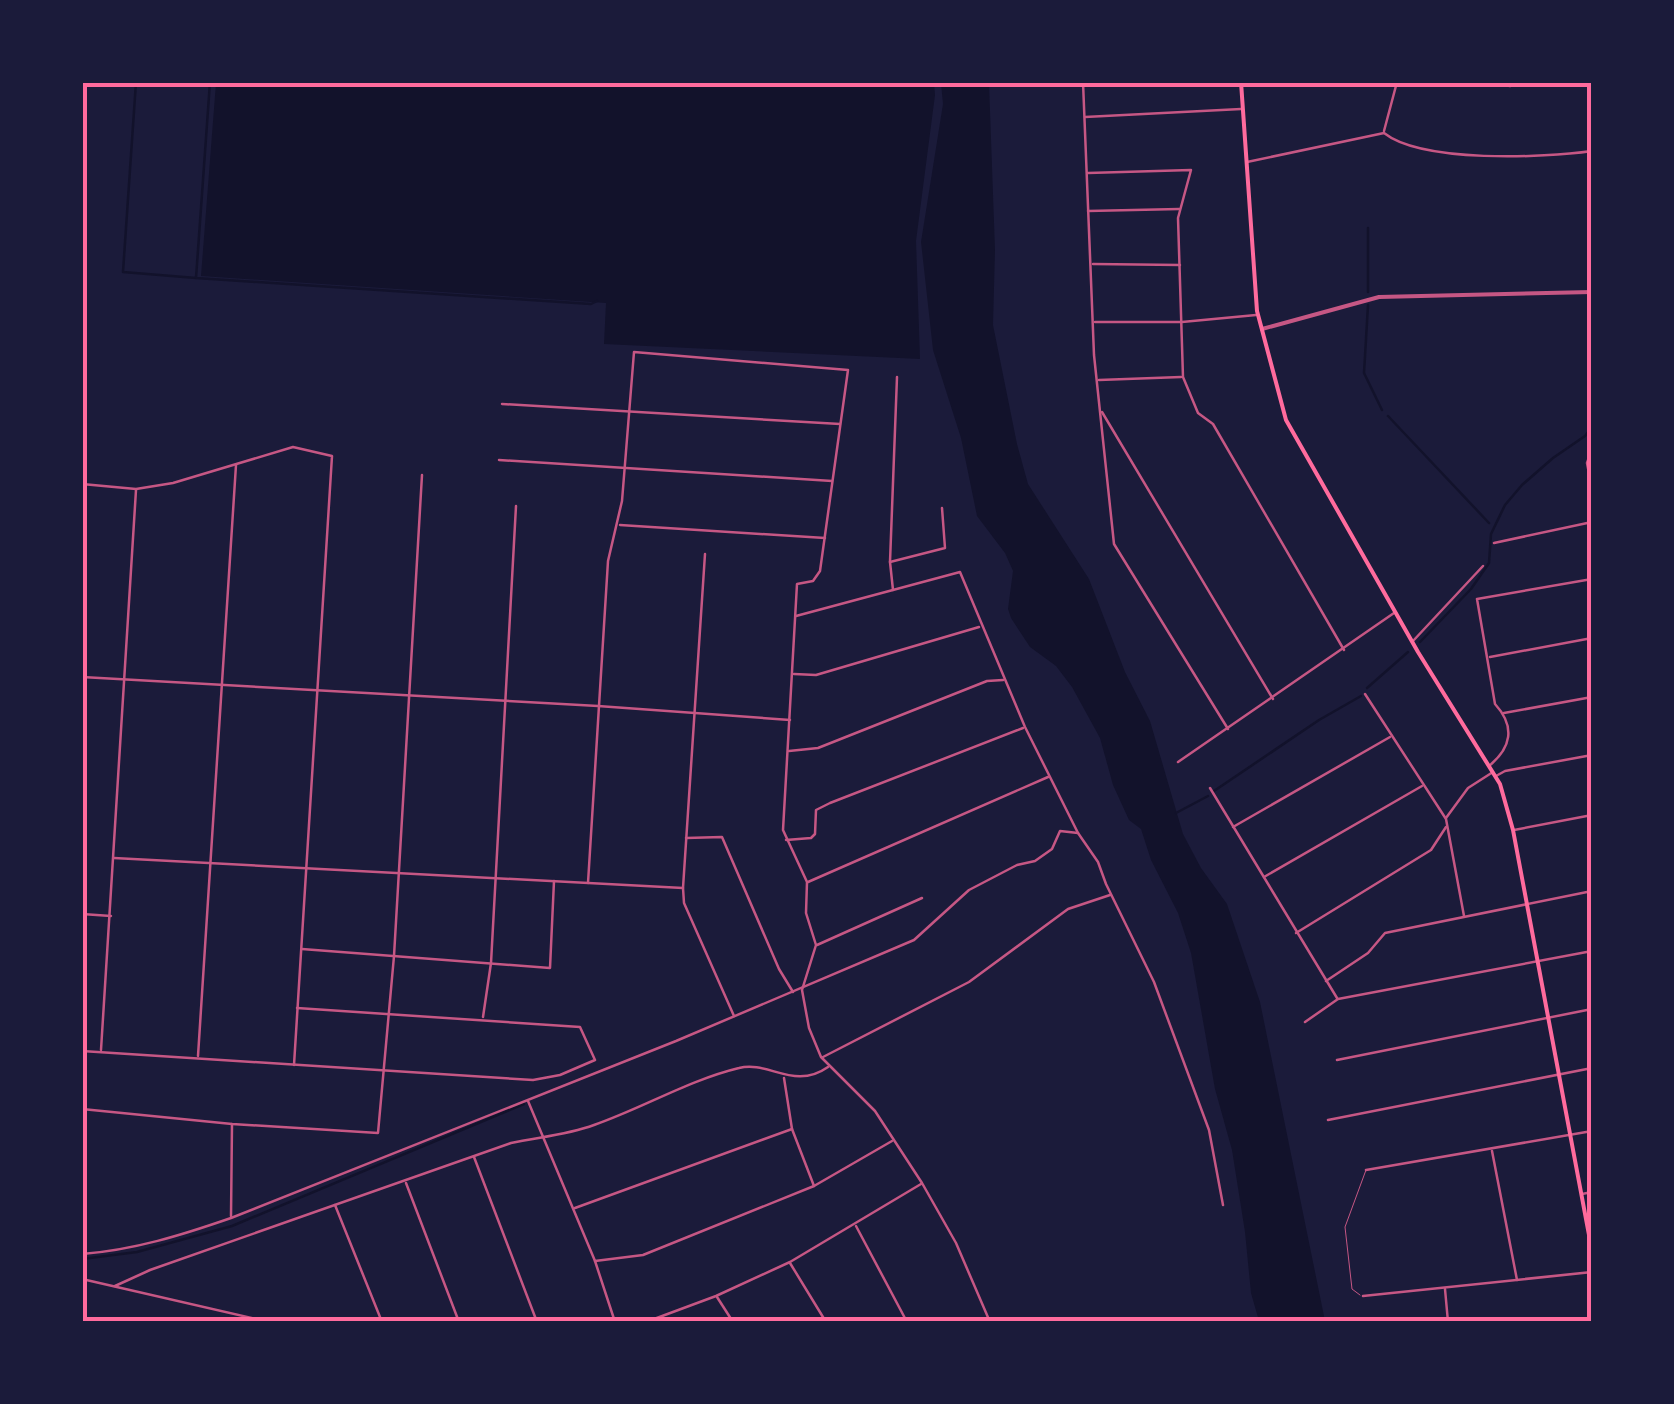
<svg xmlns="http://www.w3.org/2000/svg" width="1674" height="1404" viewBox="0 0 1674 1404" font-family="'Exo 2',sans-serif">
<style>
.water{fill:#12122b}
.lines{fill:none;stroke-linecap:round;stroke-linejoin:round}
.stream{stroke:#12122b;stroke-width:2.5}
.service{stroke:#c65784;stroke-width:1}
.minor{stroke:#c65784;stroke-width:2.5}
.tertiary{stroke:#c65784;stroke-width:4}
.secondary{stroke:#ff6b9d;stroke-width:4}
.neatline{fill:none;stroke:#ff6b9d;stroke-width:4}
</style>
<rect width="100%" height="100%" fill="#1b1b3a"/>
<g class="water">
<polygon points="216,83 934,83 935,95 916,241 920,359 604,344 606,303 201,276"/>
<polygon points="941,83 989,83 995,250 993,325 1017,444 1028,484 1089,579 1125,672 1150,721 1183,834 1201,868 1227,904 1260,1002 1325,1321 1259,1321 1251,1293 1245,1232 1232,1150 1215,1089 1191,953 1178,913 1151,860 1141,829 1129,820 1113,785 1100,738 1072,687 1056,666 1030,647 1011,618 1008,609 1013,571 1005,553 977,516 961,438 933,350 921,242 943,104"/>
</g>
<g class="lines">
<g class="stream">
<polyline points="136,82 123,272 196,278"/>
<polyline points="210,82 196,278 591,304 597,301"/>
<polyline points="1368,292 1368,228"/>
<polyline points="1368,305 1364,373 1382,410"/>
<polyline points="1388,416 1489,523"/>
<polyline points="1420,642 1471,589 1489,563 1491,534 1505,505 1522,485 1553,458 1585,436 1592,427"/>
<polyline points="1367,688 1408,652"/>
<polyline points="1214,791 1319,720 1361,696"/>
<polyline points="1176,813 1208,796"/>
<polyline points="82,1259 137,1252 232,1226 524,1104"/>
</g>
<polyline class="service" points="1360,1295 1352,1289 1345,1227 1366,1170"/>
<g class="minor">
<polyline points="1083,82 1094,355 1114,544 1228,729"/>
<polyline points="1486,82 1510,86 1525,82"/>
<polyline points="1085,117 1241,109"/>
<polyline points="1384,131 1397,82"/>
<path d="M1247,162L1384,133C1422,163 1543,158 1592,151"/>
<polyline points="1088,173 1191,170 1178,218 1183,377 1198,413 1213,424 1344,650"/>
<polyline points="1088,211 1179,209"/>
<polyline points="1093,264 1180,265"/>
<polyline points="1095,322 1182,322 1256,315"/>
<polyline points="1099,380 1181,377"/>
<polyline points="502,404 840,424"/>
<polyline points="1102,412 1273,699"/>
<polyline points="1592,449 1587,463 1592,489"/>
<polyline points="499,460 832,481"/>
<polyline points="82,484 136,489 173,483 293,447 332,456 294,1065"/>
<polyline points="620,525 825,538"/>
<polyline points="1494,543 1592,522"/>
<polyline points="705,554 683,888 684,903 734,1016"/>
<polyline points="890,562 945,548 942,508"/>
<polyline points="893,590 890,562 897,377"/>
<polyline points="796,616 960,572 1025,727 1078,833 1098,862 1106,884 1154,982 1209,1130 1223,1205"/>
<polyline points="1413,641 1483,566"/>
<polyline points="1490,657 1592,638"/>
<polyline points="794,674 816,675 979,627"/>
<polyline points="82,677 598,706 790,720"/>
<polyline points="1365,694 1446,819 1464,916"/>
<polyline points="1504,713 1592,697"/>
<polyline points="789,751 818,748 987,681 1003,680"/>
<polyline points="1178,762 1394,613"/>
<path d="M1489,766C1511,748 1516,727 1495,704L1477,599L1592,579"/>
<polyline points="1496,776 1505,771 1592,755"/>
<polyline points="1210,788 1337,998"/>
<polyline points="1446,818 1468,788 1493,772"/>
<polyline points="1233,827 1390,737"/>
<polyline points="1514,830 1592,815"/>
<polyline points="686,838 722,837 779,969 793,992"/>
<polyline points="786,840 811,838 815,834 816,810 830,803 1023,728"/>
<polyline points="114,858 683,888"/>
<polyline points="1264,877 1422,786"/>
<polyline points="808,882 1048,777"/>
<polyline points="588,883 608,561 622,501 634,352 848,370 820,571 813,581 797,584 783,830 807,882 806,913 816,945 802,990 809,1028 821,1057 875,1111 922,1183 956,1243 990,1322"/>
<polyline points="82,914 111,916"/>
<polyline points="1296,933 1431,850 1446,827"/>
<polyline points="817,945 922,898"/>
<polyline points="302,949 550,968 554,881"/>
<polyline points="1326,981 1368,953 1385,933 1592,891"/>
<polyline points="483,1017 491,963 516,506"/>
<polyline points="1305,1022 1338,999 1592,951"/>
<polyline points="101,1050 136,490"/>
<polyline points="82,1051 533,1080 560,1075 595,1060 580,1027 297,1008"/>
<polyline points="198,1056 236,465"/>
<polyline points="823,1057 969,982 1068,909 1110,895"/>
<polyline points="1337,1060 1592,1009"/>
<polyline points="784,1078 792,1129 814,1186"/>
<polyline points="528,1101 595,1261 615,1322"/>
<polyline points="82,1109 232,1124 378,1133 394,956 422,475"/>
<polyline points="1328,1120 1592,1068"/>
<polyline points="1492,1151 1517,1280"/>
<polyline points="474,1157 537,1322"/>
<polyline points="1366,1170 1592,1131"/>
<polyline points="406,1183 459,1322"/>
<polyline points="1582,1194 1592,1192"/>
<polyline points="335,1205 382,1322"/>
<polyline points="575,1208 792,1129"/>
<polyline points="231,1216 232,1124"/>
<polyline points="856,1226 907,1322"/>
<path d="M82,1254C134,1250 182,1235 231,1218L676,1041L914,940L969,890L1017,865L1035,861L1052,849L1060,831L1078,833"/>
<polyline points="595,1261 643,1255 814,1186 892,1141"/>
<polyline points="790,1263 826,1322"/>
<polyline points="82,1279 269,1322"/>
<path d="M115,1286L150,1270L511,1143C539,1137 567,1135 594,1125C643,1108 689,1080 739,1068C768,1060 794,1091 828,1067"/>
<polyline points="1445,1289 1448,1322"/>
<polyline points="1363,1296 1592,1272"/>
<polyline points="717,1297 733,1322"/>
<polyline points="646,1322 716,1296 790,1262 921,1184"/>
</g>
<polyline class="tertiary" points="1262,329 1379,297 1592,292"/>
<g class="secondary">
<polyline points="1241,82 1257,311 1286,420 1418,652 1500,784 1513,830 1592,1251"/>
<polyline points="82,109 84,82"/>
</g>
</g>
<rect width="1674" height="1404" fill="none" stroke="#1b1b3a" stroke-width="170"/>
<rect x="85" y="85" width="1504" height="1234" class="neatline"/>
</svg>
